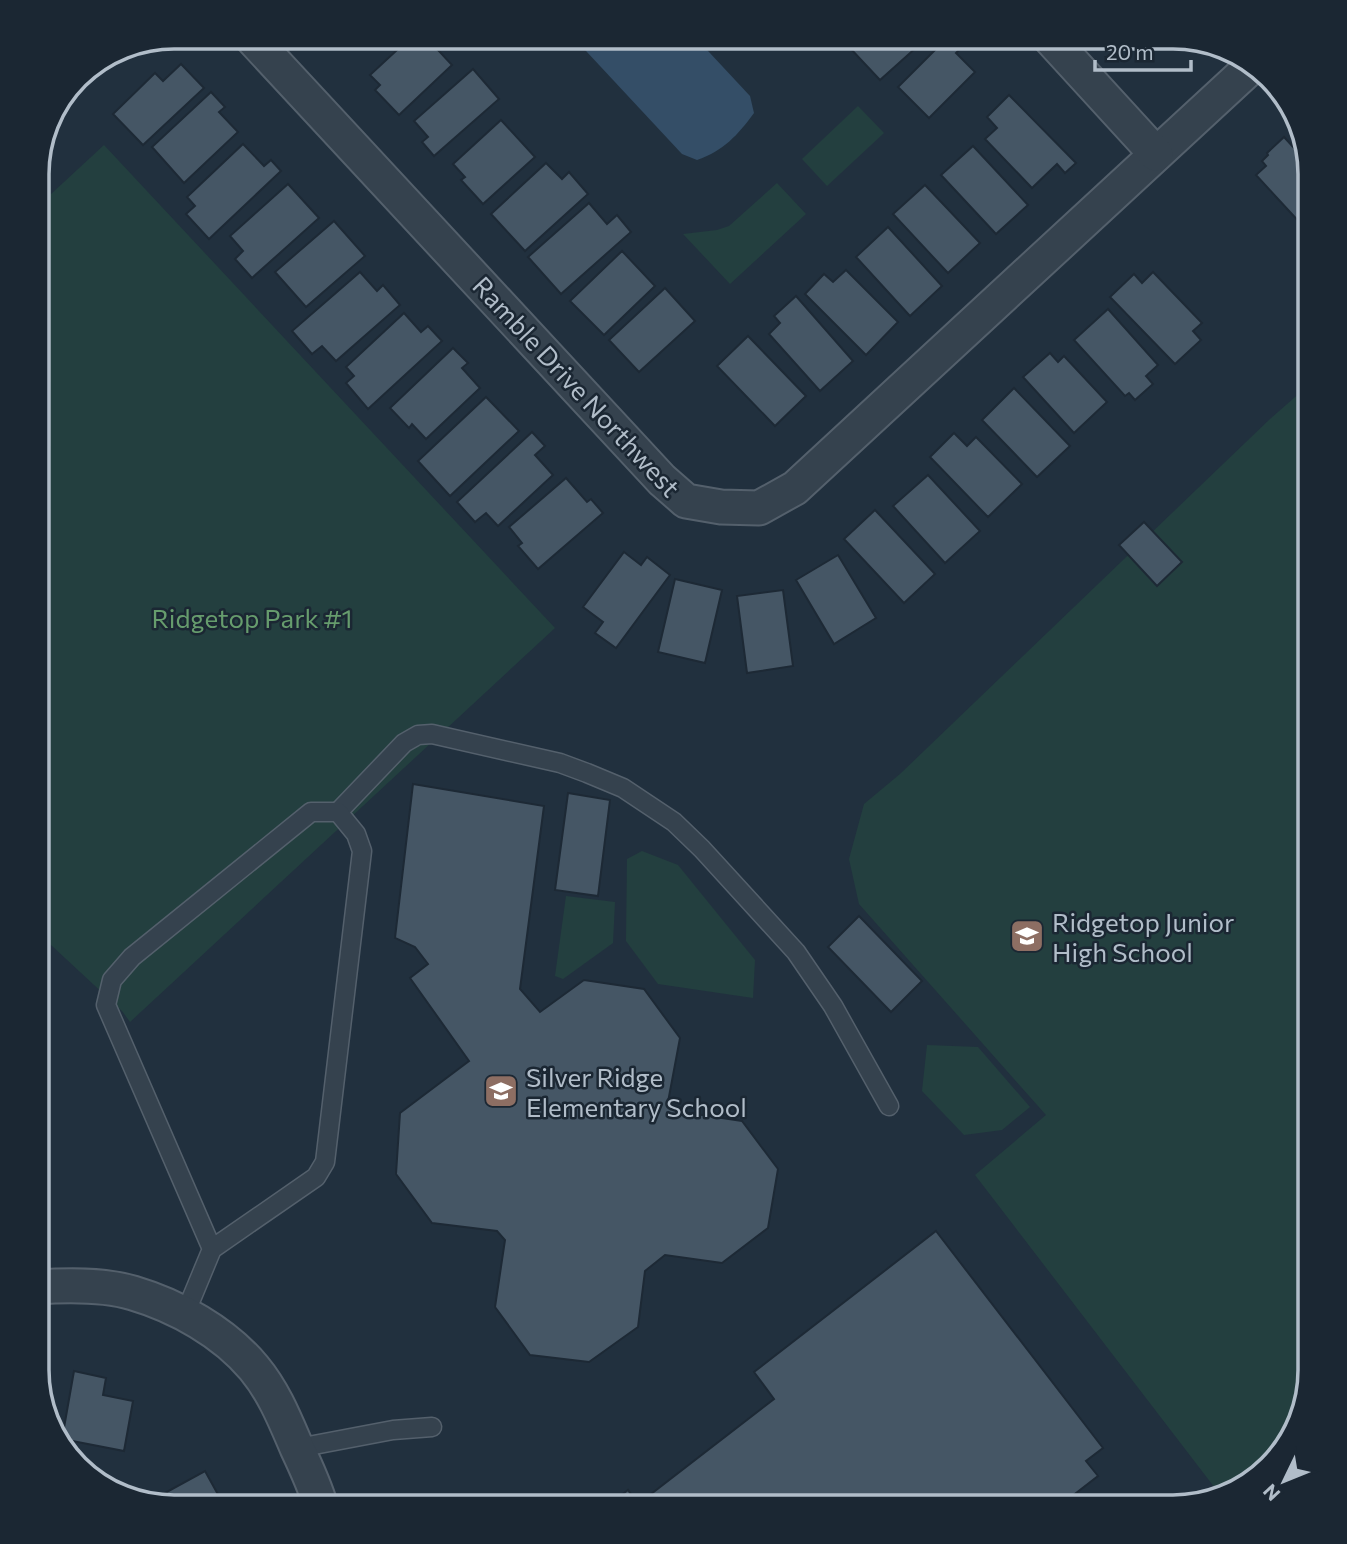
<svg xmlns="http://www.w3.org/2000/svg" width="1347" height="1544" viewBox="0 0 1347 1544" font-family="Commissioner,sans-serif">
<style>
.green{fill:#233f3f}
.water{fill:#344e67}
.building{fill:#455665;stroke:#1d2935;stroke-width:2}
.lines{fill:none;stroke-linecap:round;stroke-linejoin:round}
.service-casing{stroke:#54606c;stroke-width:21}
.minor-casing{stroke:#54606c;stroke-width:37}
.service{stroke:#35424e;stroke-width:18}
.minor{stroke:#35424e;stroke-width:33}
.labels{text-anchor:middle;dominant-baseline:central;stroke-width:5;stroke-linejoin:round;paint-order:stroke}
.street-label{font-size:26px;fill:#b1bdc9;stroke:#1b2733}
.park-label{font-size:26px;fill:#669c6d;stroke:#1b2733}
.poi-label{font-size:26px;fill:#b1bdc9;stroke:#1b2733;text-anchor:start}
.rim{fill:none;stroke:#b1bdc9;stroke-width:3.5}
</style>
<rect width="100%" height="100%" fill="#21303e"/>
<g class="green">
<polygon points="858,106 884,133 827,186 802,159"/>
<polygon points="104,145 555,628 130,1022 122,1011 37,932 37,207"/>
<polygon points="777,183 806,214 730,284 683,234 717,230 729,226"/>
<polygon points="1310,384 1310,1370 1296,1431 1256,1479 1218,1492 975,1175 1046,1115 859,904 849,859 864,804 900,774 1270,419"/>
<polygon points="642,851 678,865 755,960 753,998 658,984 626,941 627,859"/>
<polygon points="566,896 615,902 613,943 563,979 555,976"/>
<polygon points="927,1045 978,1047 1030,1107 1002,1130 964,1135 922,1091"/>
</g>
<path class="water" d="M573,37H695L750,96L754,113C738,135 723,151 697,160L682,154Z"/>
<g class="building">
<polygon points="411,37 426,37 452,65 399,115 375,90 380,85 370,75"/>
<polygon points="860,37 928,37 880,80 849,47"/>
<polygon points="948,37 957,37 965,44 956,53 975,72 929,118 898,87"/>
<polygon points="181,64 204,88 143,145 113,114 155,73 163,81"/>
<polygon points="473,69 499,99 434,156 422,142 428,137 414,121"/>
<polygon points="211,92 225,107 219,112 238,132 184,183 152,147"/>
<polygon points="1009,95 1076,163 1065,173 1057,164 1032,188 985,139 997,128 987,117"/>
<polygon points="501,120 535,157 483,204 461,180 465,177 453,164"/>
<polygon points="1284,137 1306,161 1310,173 1310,217 1302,225 1256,175 1266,166 1262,161 1268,155 1267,153"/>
<polygon points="243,144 264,166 271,160 281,171 209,239 186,214 195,206 187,197"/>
<polygon points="973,146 1028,205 996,234 941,175"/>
<polygon points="546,163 562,179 569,172 588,194 525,251 491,214"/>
<polygon points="288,184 319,218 252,278 235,259 243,251 230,236"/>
<polygon points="925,185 980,243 948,273 893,214"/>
<polygon points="589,203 607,224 617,215 631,232 561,294 528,257"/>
<polygon points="334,221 365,256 306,307 275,272"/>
<polygon points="888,227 942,286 910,316 856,257"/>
<polygon points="622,251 655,286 604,335 570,301"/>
<polygon points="846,270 898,322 866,355 805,294 824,274 833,282"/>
<polygon points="360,272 377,291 383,285 400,305 336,361 322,346 312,354 292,331"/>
<polygon points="1153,272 1202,323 1193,331 1201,340 1175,364 1110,297 1134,274 1142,283"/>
<polygon points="665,288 695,321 639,372 609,340"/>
<polygon points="796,296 853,361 820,391 769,334 780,323 774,316"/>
<polygon points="1108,309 1158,365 1146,376 1153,384 1135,400 1129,393 1125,396 1074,340"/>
<polygon points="404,313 421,332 428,326 442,341 368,409 346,383 354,376 346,367"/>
<polygon points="748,336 806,396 775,426 717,366"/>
<polygon points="453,348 468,363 462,368 480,388 426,439 412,424 409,428 390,408"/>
<polygon points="1050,353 1058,362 1064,356 1107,402 1074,433 1023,377"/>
<polygon points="1014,388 1070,446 1037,477 982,420"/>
<polygon points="486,397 519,431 450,496 418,461"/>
<polygon points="532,432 545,446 535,455 553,475 498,526 486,513 475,522 457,502"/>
<polygon points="954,433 967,446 976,437 1022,484 988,517 930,457"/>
<polygon points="928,475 980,531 945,563 893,506"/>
<polygon points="566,478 587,502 591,499 603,513 538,569 518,546 522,543 509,527"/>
<polygon points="875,510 935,574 904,603 844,539"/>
<polygon points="1144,522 1182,562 1157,586 1119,545"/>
<polygon points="624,552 641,565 647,557 670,575 616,648 595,633 603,622 583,607"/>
<polygon points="838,555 876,618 834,644 796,580"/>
<polygon points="675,579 722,590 705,663 658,652"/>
<polygon points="783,590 793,666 747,673 737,596"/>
<polygon points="413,784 544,806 520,989 540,1012 584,980 644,989 680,1038 668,1102 676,1111 742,1121 778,1169 768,1228 722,1263 665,1255 645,1271 638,1327 589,1362 530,1355 495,1307 505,1240 497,1231 432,1223 396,1174 400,1113 469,1061 410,978 428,964 415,947 395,938"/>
<polygon points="568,793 610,800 598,896 555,890"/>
<polygon points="859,916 922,981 891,1012 828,947"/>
<polygon points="37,1143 47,1180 37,1183"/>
<polygon points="936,1231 1103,1448 1086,1461 1098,1476 1058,1507 606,1507 628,1490 638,1504 774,1399 754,1372"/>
<polygon points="74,1371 106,1378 103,1395 133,1401 124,1451 62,1439"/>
<polygon points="205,1471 225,1507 241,1497 247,1507 169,1506 163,1494"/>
</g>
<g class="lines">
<g class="service-casing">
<g id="service">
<polyline points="338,812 404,743 418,735 432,734 560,763 587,773 623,788 674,822 702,849 796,952 833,1006 889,1106"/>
<polyline points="185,1314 212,1249 316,1177 325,1162 362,851 356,834 338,812 311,812 132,957 112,980 106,1005 212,1249"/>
<polyline points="298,1448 393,1430 432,1427"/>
</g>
</g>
<g class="minor-casing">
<g id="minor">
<polyline points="251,37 662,480 686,501 721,507 759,508 795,488 1253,65"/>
<polyline points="1049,37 1156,154"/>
<path d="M37,1287C67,1285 103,1284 133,1293C177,1306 224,1332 254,1368C274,1392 285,1420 297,1448C306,1467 315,1486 321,1507"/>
</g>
</g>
<use href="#service" class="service"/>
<use href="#minor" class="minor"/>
</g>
<defs>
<g id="school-square" transform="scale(1.75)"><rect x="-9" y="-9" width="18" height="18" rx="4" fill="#8d6e63" stroke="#1b2733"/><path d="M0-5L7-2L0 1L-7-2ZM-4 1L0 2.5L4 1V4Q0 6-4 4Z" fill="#fff"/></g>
</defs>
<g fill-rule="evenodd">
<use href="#school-square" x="1027" y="936"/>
<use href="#school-square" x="501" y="1091"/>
</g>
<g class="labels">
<g class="street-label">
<text transform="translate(577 386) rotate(47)">Ramble Drive Northwest</text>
</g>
<g class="park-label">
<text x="252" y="617">Ridgetop Park #1</text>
</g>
<g class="poi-label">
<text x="1052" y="921">Ridgetop Junior<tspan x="1052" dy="30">High School</tspan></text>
<text x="526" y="1076">Silver Ridge<tspan x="526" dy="30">Elementary School</tspan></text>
</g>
</g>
<path d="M0 0H1347V1544H0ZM174 49H1173A125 125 0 0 1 1298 174V1370A125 125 0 0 1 1173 1495H174A125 125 0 0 1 49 1370V174A125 125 0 0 1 174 49Z" fill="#1b2733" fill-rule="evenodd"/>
<path class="rim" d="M174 49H1173A125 125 0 0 1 1298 174V1370A125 125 0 0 1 1173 1495H174A125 125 0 0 1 49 1370V174A125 125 0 0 1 174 49Z"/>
<g transform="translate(1284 1481) rotate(227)" stroke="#1b2733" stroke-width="5" paint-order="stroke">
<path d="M0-5L12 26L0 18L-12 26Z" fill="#b1bdc9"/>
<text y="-10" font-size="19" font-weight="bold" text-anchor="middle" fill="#b1bdc9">N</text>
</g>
<path d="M1095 60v10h96v-10" fill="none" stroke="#b1bdc9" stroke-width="3.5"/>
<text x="1106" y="60" font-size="21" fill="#b1bdc9" stroke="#1b2733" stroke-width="5" paint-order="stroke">20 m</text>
</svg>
